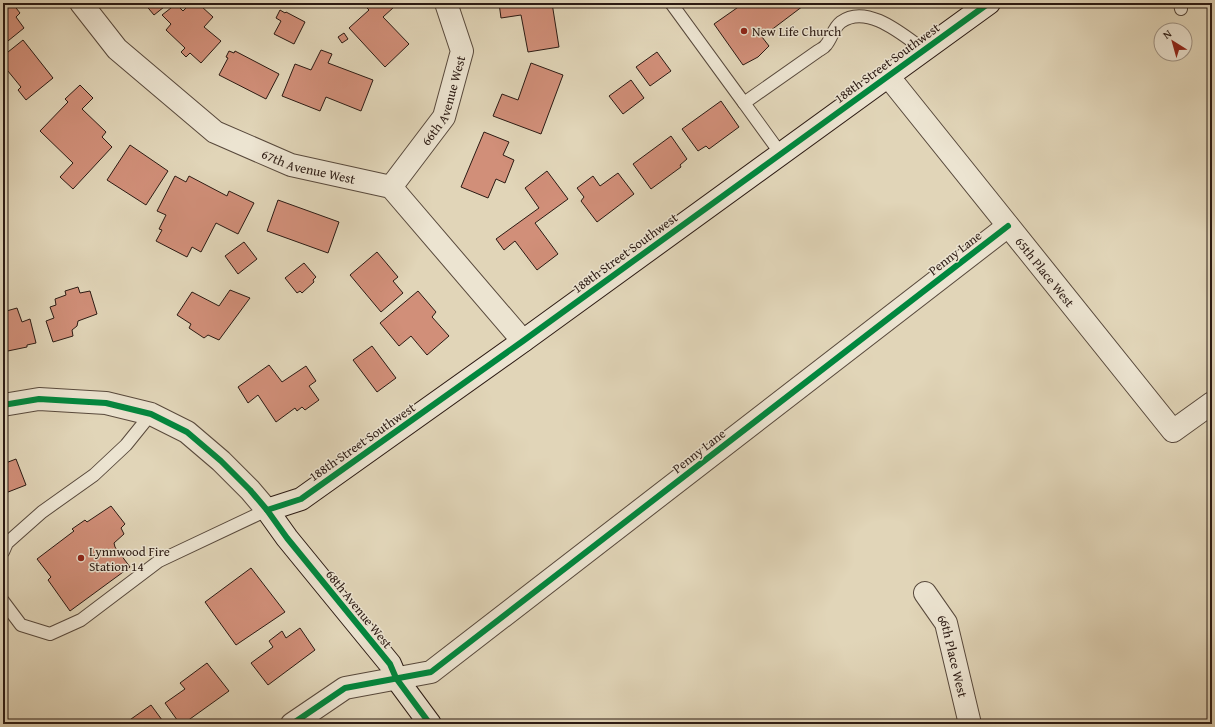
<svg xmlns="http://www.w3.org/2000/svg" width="1215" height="727" viewBox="0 0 1215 727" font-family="'Gentium Book Plus',serif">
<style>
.building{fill:#d18f79;stroke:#2b1a13}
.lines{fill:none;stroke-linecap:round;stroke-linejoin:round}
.lane-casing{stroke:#58493c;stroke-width:14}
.street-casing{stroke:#58493c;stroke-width:24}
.secondary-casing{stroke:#2b1a13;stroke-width:24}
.lane{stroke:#ece4d1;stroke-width:12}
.street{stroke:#ece4d1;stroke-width:22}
.secondary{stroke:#ece4d1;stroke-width:22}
.cycleway-casing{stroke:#ece4d1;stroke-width:8}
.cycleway{stroke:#00873e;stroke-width:6}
.poi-dot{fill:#8f2418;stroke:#ece4d1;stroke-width:1.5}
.labels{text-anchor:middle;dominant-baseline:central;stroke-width:3;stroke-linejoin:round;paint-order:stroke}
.poi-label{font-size:13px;fill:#2b1a13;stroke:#ece4d1;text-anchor:start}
.street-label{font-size:13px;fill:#2b1a13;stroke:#ece4d1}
</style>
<rect width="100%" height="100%" fill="#e1d5b8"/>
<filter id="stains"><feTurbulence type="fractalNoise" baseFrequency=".005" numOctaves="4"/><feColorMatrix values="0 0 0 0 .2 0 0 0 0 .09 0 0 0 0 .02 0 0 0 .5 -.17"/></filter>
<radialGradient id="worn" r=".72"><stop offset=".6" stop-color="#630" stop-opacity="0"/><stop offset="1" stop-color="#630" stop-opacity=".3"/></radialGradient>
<g class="building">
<polygon points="3,3 5,3 9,8 13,4 20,13 16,17 24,28 3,45"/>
<polygon points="144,3 169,3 154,15"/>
<polygon points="191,3 195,3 200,8 201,6 213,17 204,27 221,41 201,63 190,53 186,57 181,52 185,48 166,30 171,24 162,15 176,4 183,11"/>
<polygon points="364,3 390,3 394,7 383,17 409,44 385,67 349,28 369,10 363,4"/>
<polygon points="499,3 552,3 559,47 528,52 521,15 501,18"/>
<polygon points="744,3 807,3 762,37 769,46 758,57 743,65 714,24"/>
<polygon points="280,10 285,13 286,12 305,22 294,44 274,34 281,21 276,18"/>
<polygon points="344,33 348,39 342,43 338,37"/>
<polygon points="23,40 53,78 26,100 18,90 21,87 3,65 3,56"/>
<polygon points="321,50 332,54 328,63 373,80 361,111 326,97 320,111 282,96 295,64 311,70"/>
<polygon points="229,51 234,53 235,51 279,74 266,99 219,75 228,58 226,57"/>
<polygon points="657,52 671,71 650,86 636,67"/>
<polygon points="531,63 563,75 541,134 493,116 502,94 518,100"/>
<polygon points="631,80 644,98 623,114 609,96"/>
<polygon points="80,85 93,98 82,109 106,132 102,137 112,147 73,189 60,177 73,163 40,131 68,102 65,99"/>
<polygon points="721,101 739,127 709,149 706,146 698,151 682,129"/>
<polygon points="484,132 509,142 503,155 514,160 505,183 496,179 488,198 461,187"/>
<polygon points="671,136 687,159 680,165 681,167 651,189 633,164"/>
<polygon points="130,145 168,171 146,205 107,180"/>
<polygon points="547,171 568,199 535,223 558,254 537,270 515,241 504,250 496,239 539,208 525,188"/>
<polygon points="618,173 634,194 597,222 581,201 584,197 577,188 593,176 600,186"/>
<polygon points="175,176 186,182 189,176 227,196 229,191 254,203 238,234 216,223 201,252 192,247 187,257 156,241 162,230 159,229 166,215 157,211"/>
<polygon points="278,200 339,222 328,253 267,231"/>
<polygon points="244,242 257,259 238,274 225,256"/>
<polygon points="377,252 398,277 393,281 403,293 381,312 350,275"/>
<polygon points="304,263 316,277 313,280 314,282 302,293 300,291 297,293 285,278"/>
<polygon points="78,287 80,293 90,291 97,314 78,321 77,326 72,330 73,336 53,342 46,321 54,318 50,307 56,305 55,299 66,295 65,291"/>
<polygon points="230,290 250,298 219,340 208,335 204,338 189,328 191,324 177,315 192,292 219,306"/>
<polygon points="418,291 436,312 432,317 449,336 427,355 411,336 399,346 380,323"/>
<polygon points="17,308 22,322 30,319 36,343 27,345 27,347 3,352 3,312"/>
<polygon points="372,346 396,378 377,392 353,360"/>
<polygon points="269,365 282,382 306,366 316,381 309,386 319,400 305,410 302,407 297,411 295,408 276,422 258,395 248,403 238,387"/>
<polygon points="16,459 26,485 3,494 3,464"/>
<polygon points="111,506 125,524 121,528 124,534 114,543 115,547 130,567 70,611 48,580 51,577 37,559 74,531 72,529 85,520 87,522"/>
<polygon points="251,568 285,612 236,645 205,602"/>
<polygon points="300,628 315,650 268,685 251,663 273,647 269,641 282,631 286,638"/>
<polygon points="207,663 229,691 183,724 180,724 165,703 185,689 180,683"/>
<polygon points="151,705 165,724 124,724"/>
</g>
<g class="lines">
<g class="lane-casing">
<g id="lane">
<path d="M671,3L744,103L818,51C821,49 824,48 826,45C832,38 833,28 841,22C867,3 903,35 924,50"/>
<polyline points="1180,3 1181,9"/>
<polyline points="744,103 781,154"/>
<polyline points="3,552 7,543 42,512 94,475 126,445 151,414"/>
<polyline points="3,601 21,625 50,634 81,620 159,561 267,510"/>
</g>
</g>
<g class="street-casing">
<g id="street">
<path id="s1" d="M81,3L117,49L215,132L291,165L391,187L523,341"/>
<path id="s2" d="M888,76L1173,431L1212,403"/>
<path id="s3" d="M391,187L444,117L462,51L446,3"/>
<polyline points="3,405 39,399 106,403 151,414 187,432 221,461 250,490 267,510"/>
<path id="s4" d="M925,593L946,623L970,724"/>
<polyline points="292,724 345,688 431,672 1008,226"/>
</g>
</g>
<g class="secondary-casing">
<polyline id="secondary" points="430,724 396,678 390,664 287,538 267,510 301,499 523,341 989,3"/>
</g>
<use href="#lane" class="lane"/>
<use href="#street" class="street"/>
<use href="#secondary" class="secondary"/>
<g class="cycleway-casing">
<g id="cycleway">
<polyline points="3,405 39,399 106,403 151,414 187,432 221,461 250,490 267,510 287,538 390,664 396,678 430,724"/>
<polyline points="267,510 301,499 523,341 989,3"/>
<polyline points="292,724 345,688 431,672 1008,226"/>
</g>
</g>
<use href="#cycleway" class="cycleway"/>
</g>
<g class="poi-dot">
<circle cx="744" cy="31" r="4"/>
<circle cx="81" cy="558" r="4"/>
</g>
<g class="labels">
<g class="poi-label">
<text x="752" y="31">New Life Church</text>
<text x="89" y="551">Lynnwood Fire<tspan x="89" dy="15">Station 14</tspan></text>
</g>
<g class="street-label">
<text transform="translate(887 63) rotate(-36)">188th Street Southwest</text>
<text stroke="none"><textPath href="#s3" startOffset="103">66th Avenue West</textPath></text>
<text stroke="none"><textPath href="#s1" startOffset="287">67th Avenue West</textPath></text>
<text transform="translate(625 253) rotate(-36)">188th Street Southwest</text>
<text transform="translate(955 253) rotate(-38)">Penny Lane</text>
<text stroke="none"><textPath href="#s2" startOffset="251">65th Place West</textPath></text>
<text transform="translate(362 442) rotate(-35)">188th Street Southwest</text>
<text transform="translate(699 451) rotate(-38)">Penny Lane</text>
<text transform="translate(359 609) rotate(51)">68th Avenue West</text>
<text stroke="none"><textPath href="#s4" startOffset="70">66th Place West</textPath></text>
</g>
</g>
<rect width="1215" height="727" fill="none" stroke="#e1d5b8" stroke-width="16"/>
<rect x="4" y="4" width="1207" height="719" fill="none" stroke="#2b1a13" stroke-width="2"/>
<rect x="8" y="8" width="1199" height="711" fill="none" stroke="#2b1a13"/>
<g transform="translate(1173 42) rotate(323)"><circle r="19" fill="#ece4d1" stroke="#9f9385"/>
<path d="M0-3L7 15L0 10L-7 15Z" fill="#8f2418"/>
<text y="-6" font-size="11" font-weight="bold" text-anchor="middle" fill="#2b1a13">N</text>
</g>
<rect width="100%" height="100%" filter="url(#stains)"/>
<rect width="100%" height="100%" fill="url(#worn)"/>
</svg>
